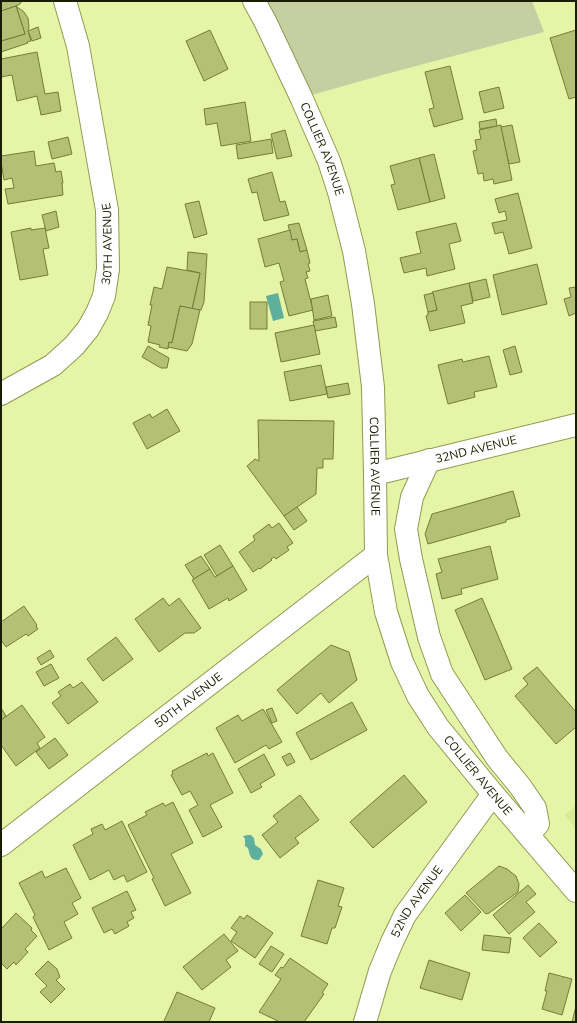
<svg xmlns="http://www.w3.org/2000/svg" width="577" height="1023" viewBox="0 0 577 1023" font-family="'Nunito Sans',sans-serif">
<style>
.built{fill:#dae995}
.green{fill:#c6cfa2}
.water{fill:#5faf9d}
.building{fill:#b3c076;stroke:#737e35}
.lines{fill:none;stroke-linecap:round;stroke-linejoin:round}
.minor-casing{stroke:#8f9b52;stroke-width:24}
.minor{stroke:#fff;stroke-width:22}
.labels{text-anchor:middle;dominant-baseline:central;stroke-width:4;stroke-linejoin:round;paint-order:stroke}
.street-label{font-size:12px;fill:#1a1e01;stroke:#e6f4a8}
</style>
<rect width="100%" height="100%" fill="#e6f4a8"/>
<polygon class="built" points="576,805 576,830 565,815"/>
<polygon class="green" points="253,1 532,1 544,32 386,74 301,98"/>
<g class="water">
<polygon points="278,293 284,318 273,321 266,296"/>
<path d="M248,835H251L254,838L255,845L261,849L263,854L259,860C250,861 250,855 248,848L245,846V839L243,836Z"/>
</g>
<g class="building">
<polygon points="1,1 22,1 20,4 16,6 1,11"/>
<polygon points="16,6 24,12 28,18 29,27 28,31 31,41 27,42 28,43 1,52 1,41 25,34"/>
<polygon points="16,6 25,34 1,41 1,11"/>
<polygon points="38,27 41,38 32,41 28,31"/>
<polygon points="210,30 228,69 204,81 186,41"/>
<polygon points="576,30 576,97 569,99 550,38"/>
<polygon points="37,52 45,94 58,92 61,111 41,115 37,96 17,101 12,75 1,77 1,59"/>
<polygon points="450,66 463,119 434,127 429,109 434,108 425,72"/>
<polygon points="499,87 504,108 484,113 479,92"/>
<polygon points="245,102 251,141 221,146 217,123 206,125 204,109"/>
<polygon points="496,119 497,126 480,129 479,122"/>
<polygon points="501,125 512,180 494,184 493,179 484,181 483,173 478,174 473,151 477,150 475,140 481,139 479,130"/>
<polygon points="512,125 520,162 509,164 501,127"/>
<polygon points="285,130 292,156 277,159 271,134"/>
<polygon points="68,137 72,154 52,159 48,142"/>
<polygon points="271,139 273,153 238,159 236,145"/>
<polygon points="34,151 36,166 54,163 56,172 61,171 63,183 62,183 63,195 8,204 5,189 14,188 12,178 4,180 1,162 1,156"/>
<polygon points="434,154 445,198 430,202 419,158"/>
<polygon points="419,158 430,202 398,210 391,185 395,184 390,166"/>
<polygon points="272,172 280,202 285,201 289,215 264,221 257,192 252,193 248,179"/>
<polygon points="518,193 532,248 509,254 503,232 495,234 492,223 507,220 505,211 499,213 495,199"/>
<polygon points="199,201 207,234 194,238 185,204"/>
<polygon points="56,211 59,227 46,231 42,215"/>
<polygon points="299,223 307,250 300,252 297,239 292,240 288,225"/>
<polygon points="456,223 461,241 449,244 455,269 427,276 426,268 404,273 400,258 421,253 416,232"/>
<polygon points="31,228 31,230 45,228 49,248 43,249 48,275 20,280 11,232"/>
<polygon points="290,230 292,240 297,239 300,252 307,250 310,263 308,264 310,271 306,272 308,278 305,279 313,310 289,316 280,282 284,281 279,263 265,267 258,239"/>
<polygon points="188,252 207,254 204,302 201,310 192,309 200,273 187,270"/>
<polygon points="537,264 547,304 502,315 493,275"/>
<polygon points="167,267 200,273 192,309 180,306 172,343 169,342 168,349 159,347 160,345 148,342 151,326 148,325 152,305 150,305 154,287 162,289"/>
<polygon points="486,279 490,297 473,301 469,283"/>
<polygon points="469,283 473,303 461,306 465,323 430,331 426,316 428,315 428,312 437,310 432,292"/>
<polygon points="576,287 576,315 576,313 569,316 564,299 571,297 569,288"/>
<polygon points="433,293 437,310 428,312 424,295"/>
<polygon points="328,295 332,316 314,320 311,299"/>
<rect x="250" y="302" width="17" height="27"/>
<polygon points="180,306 200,310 192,344 187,351 168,347 169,342 172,343"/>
<polygon points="335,317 337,327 315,331 313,321"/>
<polygon points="314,325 320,354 281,362 275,333"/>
<polygon points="148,346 169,358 167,368 161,368 142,357"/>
<polygon points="515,346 522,372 510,375 503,350"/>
<polygon points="489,356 497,387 474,392 475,397 448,404 438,365 462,359 463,362"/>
<polygon points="321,365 327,394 290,401 284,372"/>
<polygon points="348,383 350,394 328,398 326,387"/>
<polygon points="167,409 180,431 147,449 133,423 150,414 152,418"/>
<polygon points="258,420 334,421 333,459 323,459 323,468 317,468 316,494 284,516 247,466 255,459 259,461"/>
<polygon points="513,491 520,516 506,520 506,522 428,544 425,534 432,514"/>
<polygon points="297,507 307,521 294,530 284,516"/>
<polygon points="279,523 293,543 287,547 289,550 276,559 274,557 271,559 272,560 260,569 259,568 253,572 239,552 255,540 253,536 269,524 272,528"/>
<polygon points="220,545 233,566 217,576 204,555"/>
<polygon points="490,546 498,579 461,589 462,594 442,599 436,574 442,572 438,559"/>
<polygon points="201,556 210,569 194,579 185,565"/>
<polygon points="233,566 247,590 229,601 228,598 209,609 192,580 210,569 215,577"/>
<polygon points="163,598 169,606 179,598 201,628 194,633 185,633 159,652 135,619"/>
<polygon points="482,598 512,669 485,680 455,610"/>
<polygon points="24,606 37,625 36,626 38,629 28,636 26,634 6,647 1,640 1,622"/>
<polygon points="116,637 133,659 103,681 87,659"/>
<polygon points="331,645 349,652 357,680 329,703 321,693 297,714 277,690"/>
<polygon points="50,650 54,657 41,665 37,658"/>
<polygon points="51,664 59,678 44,686 36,672"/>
<polygon points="537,667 576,712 576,727 556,744 515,696 528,684 523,678"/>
<polygon points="82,682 98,702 68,724 52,703 61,696 58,692 70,684 73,688"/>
<polygon points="352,702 367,730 311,760 296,733"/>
<polygon points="22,705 45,737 37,743 40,748 16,766 1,745 1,720"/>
<polygon points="1,708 6,716 1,720"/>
<polygon points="272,708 277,721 272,723 266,710"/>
<polygon points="263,709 282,742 269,749 266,745 235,763 216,728 238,715 242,721"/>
<polygon points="55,738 68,755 49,769 36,752"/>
<polygon points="207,753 208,756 213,753 233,793 210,805 222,827 203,837 189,810 198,805 190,791 182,795 171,775 173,774 172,771"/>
<polygon points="290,753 295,762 287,766 282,757"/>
<polygon points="264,754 275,775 260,784 262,787 251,793 238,769"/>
<polygon points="404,775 427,802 373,848 350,822"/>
<polygon points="300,795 319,820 295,838 299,843 280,858 262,835 278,822 273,816"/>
<polygon points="173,802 193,843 171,854 191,893 165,906 152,879 154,878 128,825 147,815 145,812 163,803 165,806"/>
<polygon points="122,821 147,872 127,882 124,875 114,880 109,870 90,880 73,845 93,834 91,829 102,824 105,830"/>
<polygon points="499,866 507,869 516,876 519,884 518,892 489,913 486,914 466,893"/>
<polygon points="66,868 81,898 72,903 78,914 64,922 72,938 49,950 33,917 35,915 19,883 42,871 45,878"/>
<polygon points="318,880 344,888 338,906 342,907 335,928 332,928 327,944 301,936"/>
<polygon points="528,885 536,894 526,902 535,912 509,934 493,915"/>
<polygon points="127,891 136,910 131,912 134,918 127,922 129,926 115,934 112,929 104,933 92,908"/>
<polygon points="465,895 481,912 461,931 445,913"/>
<polygon points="16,913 32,928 31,930 37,936 25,949 28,952 16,965 14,962 7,969 1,963 1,929"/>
<polygon points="247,915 273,933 255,958 231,941 237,932 231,928 240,916 244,919"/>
<polygon points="539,923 557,942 540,957 523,938"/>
<polygon points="224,934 238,951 226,960 231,967 202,990 183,967"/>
<polygon points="484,935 511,938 509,953 482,950"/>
<polygon points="271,946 284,954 272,972 259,964"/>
<polygon points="290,958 328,984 322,993 324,994 304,1022 280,1022 259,1012 281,979 275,975 281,967 283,968"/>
<polygon points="429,960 470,973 462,1000 420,988"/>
<polygon points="48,961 57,969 60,977 56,980 65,989 51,1003 40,992 47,986 35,974"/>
<polygon points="549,973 572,979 562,1015 542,1009 547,991 545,991"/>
<polygon points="177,992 215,1008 209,1022 167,1022 164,1021"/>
<polygon points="576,1006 576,1022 572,1022"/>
</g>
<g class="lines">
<g class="minor-casing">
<g id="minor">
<path id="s1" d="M254,1L265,21L301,97L329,161L339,192L354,251L363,304L373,387L375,474L376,555L386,612L402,662L418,696L438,727L493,794L576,891"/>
<path id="s2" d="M1,394L53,365L74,346L88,329L97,313L104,296L108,269L107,210L78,46L65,1"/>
<polyline points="429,460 412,497 406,529 411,559 429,637 442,674 497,758 520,786 535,808 538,824 528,835"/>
<path id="s3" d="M375,474L576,425"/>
<path id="s4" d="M1,845L376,555"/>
<path id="s5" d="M365,1022L380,971L392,942L405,915L493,794"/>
</g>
</g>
<use href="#minor" class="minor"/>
</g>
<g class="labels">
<g class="street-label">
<text stroke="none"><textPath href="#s1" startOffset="163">COLLIER AVENUE</textPath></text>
<text stroke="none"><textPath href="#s2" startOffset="199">30TH AVENUE</textPath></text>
<text stroke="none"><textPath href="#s3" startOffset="104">32ND AVENUE</textPath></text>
<text stroke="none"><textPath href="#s1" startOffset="487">COLLIER AVENUE</textPath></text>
<text stroke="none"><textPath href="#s4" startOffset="237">50TH AVENUE</textPath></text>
<text stroke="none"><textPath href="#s1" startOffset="823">COLLIER AVENUE</textPath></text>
<text stroke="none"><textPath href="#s5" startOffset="132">52ND AVENUE</textPath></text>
</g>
</g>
<rect width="577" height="1023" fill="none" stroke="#1a1e01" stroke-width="4"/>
</svg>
